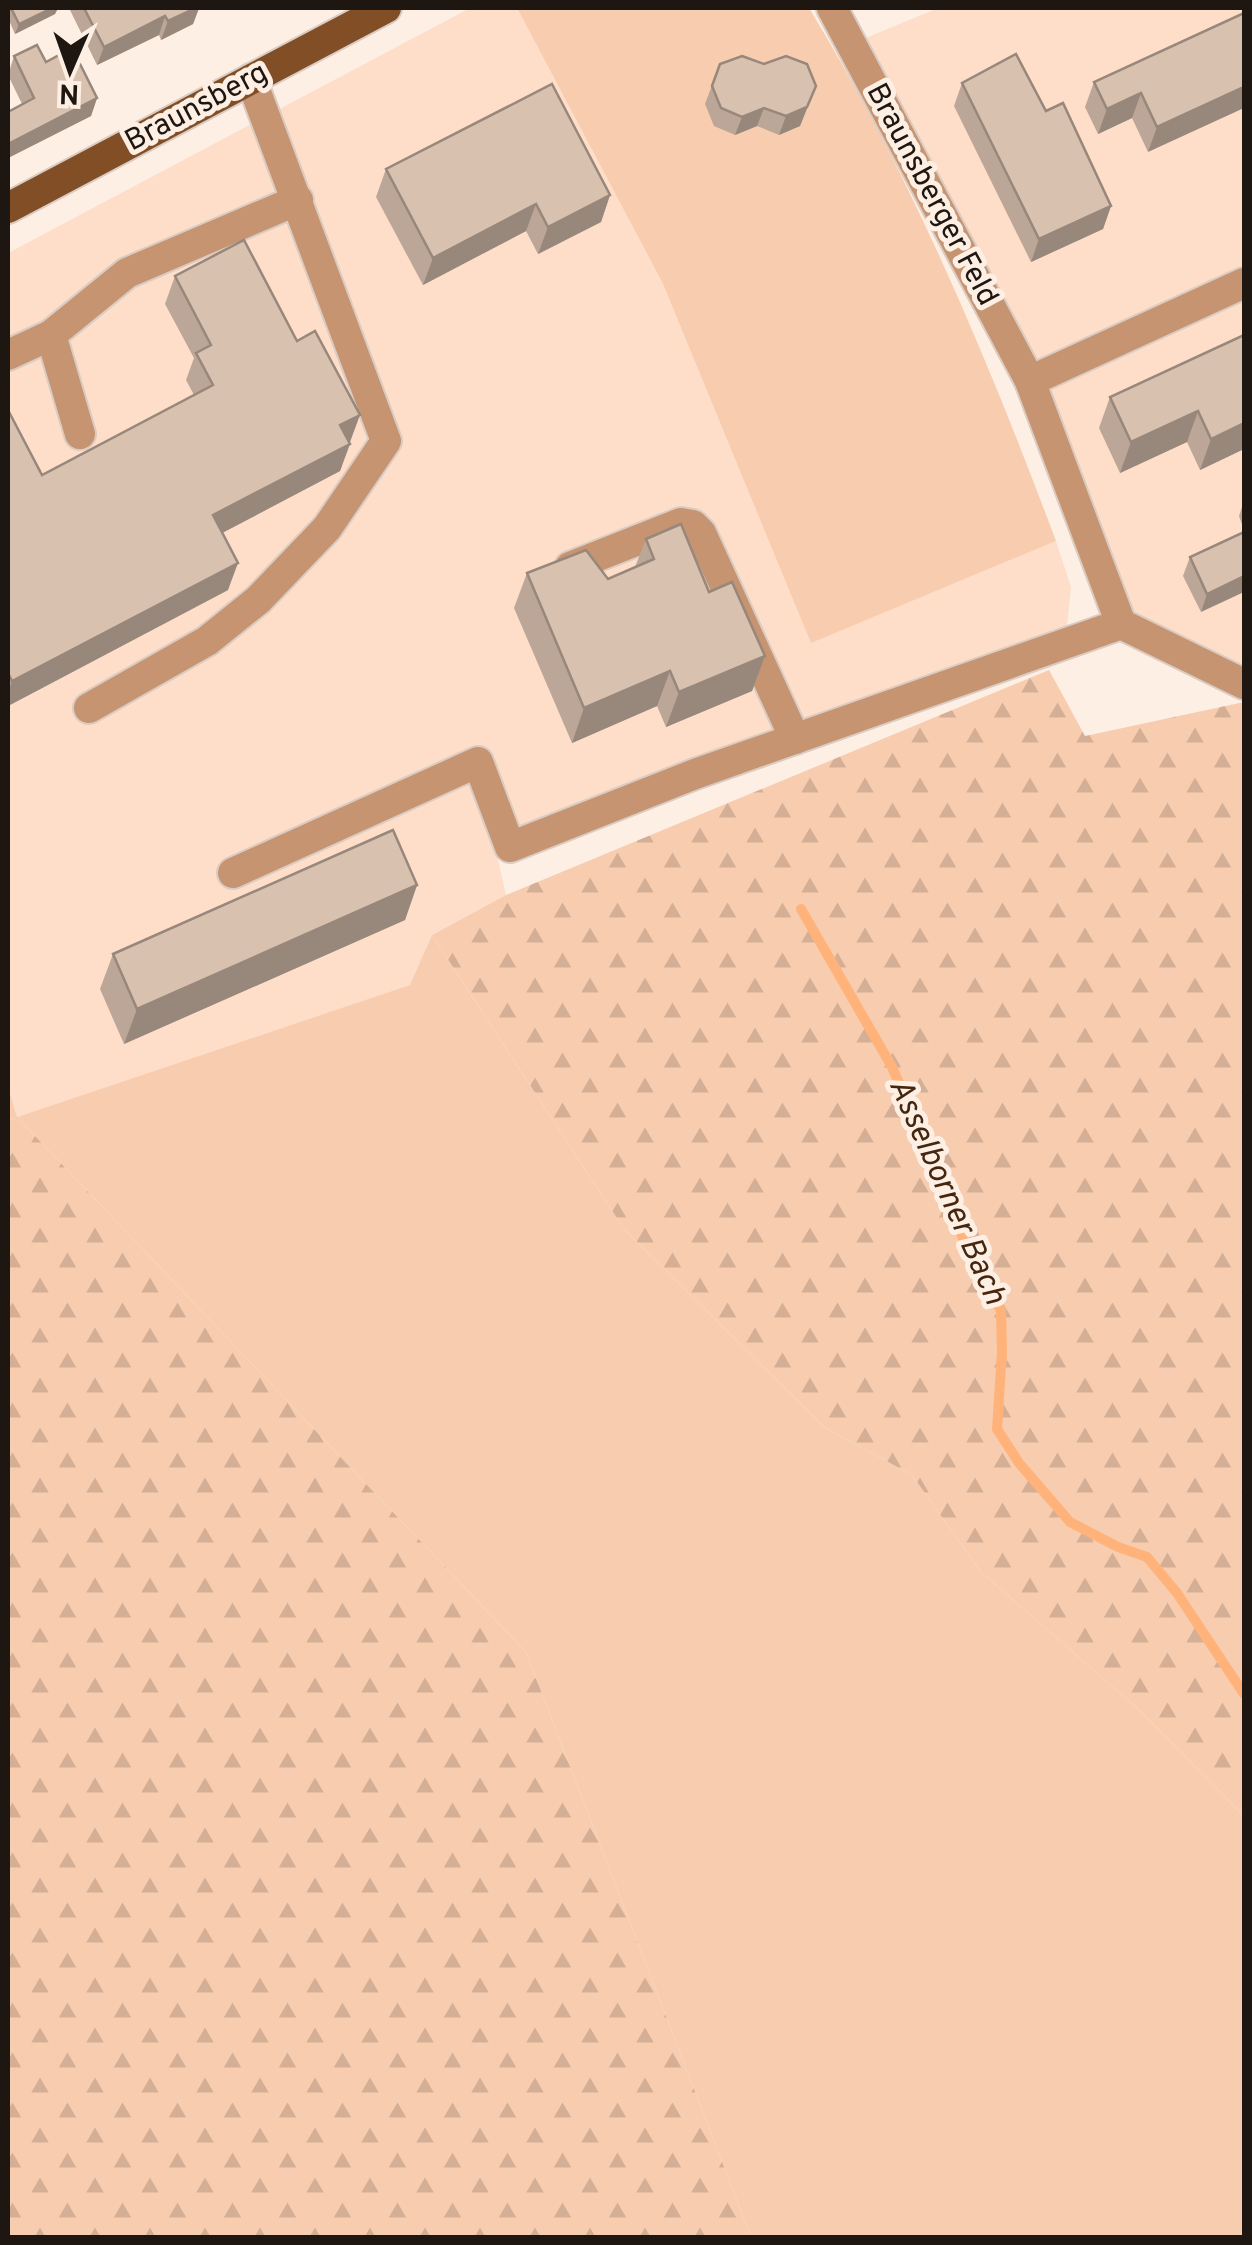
<svg xmlns="http://www.w3.org/2000/svg" width="1252" height="2245" viewBox="0 0 1252 2245" font-family="Overpass,sans-serif">
<style>
.built{fill:#fedec9}
.grass{fill:#f8cdaf}
.forest{fill:url(#forest-firs)}
.lines{fill:none;stroke-linecap:round;stroke-linejoin:round}
.stream{stroke:#ffb37b;stroke-width:10}
.minor-casing{stroke:#daccc3;stroke-width:34}
.major-casing{stroke:#daccc3;stroke-width:34}
.minor{stroke:#c69470;stroke-width:30}
.major{stroke:#824e26;stroke-width:30}
.wall{fill:#bba697}
.shaded-wall{fill:#98877b}
.building{fill:#d9c1b0;stroke:#98877b;stroke-width:2.5}
.labels{text-anchor:middle;dominant-baseline:central;stroke-width:10;stroke-linejoin:round;paint-order:stroke}
.street-label{font-size:30px;fill:#1e1610;stroke:#feefe5}
.water-label{font-size:32px;font-style:italic;fill:#452710;stroke:#feefe5}
</style>
<defs>
<pattern id="forest-firs" width="22" height="20" patternUnits="userSpaceOnUse" patternTransform="scale(2.5)"><rect width="22" height="20" fill="#f8cdaf"/><path d="M5 1l3.5 6h-7zM16 11l3.5 6h-7z" fill="#d4af96"/></pattern>
</defs>
<rect width="100%" height="100%" fill="#feefe5"/>
<g class="built">
<polygon points="470,8 517,8 663,284 812,642 1056,541 1071,587 1066,636 495,847 506,895 432,935 411,985 17,1117 8,1086 8,253"/>
<polygon points="938,8 1244,8 1244,682 1137,647 856,42"/>
</g>
<g class="grass">
<path d="M517,8H809C911,175 987,357 1056,541L811,643L663,284Z"/>
<polygon points="432,935 624,1229 824,1427 912,1475 980,1571 1137,1708 1244,1816 1244,2237 751,2237 526,1652 17,1117 8,1121 8,1086 17,1117 410,985"/>
</g>
<g class="forest">
<polygon points="1049,670 1085,736 1244,702 1244,1816 1137,1708 980,1571 912,1475 824,1427 624,1229 432,935 506,895"/>
<polygon points="17,1117 526,1652 751,2237 8,2237 8,1121"/>
</g>
<g class="lines">
<polyline class="stream" points="801,909 892,1067 951,1203 968,1254 1001,1311 1002,1352 997,1429 1019,1463 1070,1522 1118,1547 1147,1557 1177,1593 1244,1694"/>
<g class="minor-casing">
<g id="minor">
<polyline points="832,8 1030,381 1121,624"/>
<polyline points="8,355 51,335"/>
<polyline points="1030,381 1244,283"/>
<polyline points="80,434 51,335 127,273 298,200"/>
<polyline points="570,567 681,523 693,525 701,533 795,739"/>
<polyline points="89,708 207,641 258,600 327,528 386,441 251,79"/>
<polyline points="233,873 478,762 510,847 695,774 1121,624 1244,684"/>
</g>
</g>
<g class="major-casing">
<polyline id="major" points="8,208 386,8"/>
</g>
<use href="#minor" class="minor"/>
<use href="#major" class="major"/>
</g>
<g class="wall">
<polygon points="8,8 58,8 55,14 15,34 8,18"/>
<polygon points="69,8 199,8 193,24 161,40 159,35 97,65"/>
<polygon points="1244,13 1148,152 1132,118 1098,134 1085,107 1094,82"/>
<polygon points="14,56 46,62 97,98 91,116 8,158 8,112 22,104 8,75"/>
<polygon points="720,64 816,86 800,126 779,135 757,126 735,135 714,126 705,104"/>
<polygon points="962,83 1046,111 1111,206 1103,229 1031,262 954,106"/>
<polygon points="386,169 610,195 601,222 538,254 526,231 423,285 376,197"/>
<polygon points="175,276 297,341 350,442 340,471 222,533 228,590 8,706 8,410 42,475 194,395 186,380 194,358 165,304"/>
<polygon points="1244,335 1244,449 1200,470 1187,442 1120,473 1099,428 1110,397"/>
<polygon points="1244,506 1244,530 1239,516 1242,507"/>
<polygon points="1244,532 1201,612 1183,576 1190,557"/>
<polygon points="646,539 709,592 765,656 752,691 666,727 657,706 572,743 514,608 527,573 608,579 635,567"/>
<polygon points="417,885 405,920 124,1044 100,989 113,954"/>
</g>
<g class="shaded-wall">
<polygon points="52,8 58,8 55,14 15,34 19,24"/>
<polygon points="196,8 199,8 193,24 161,40 168,21"/>
<polygon points="165,16 159,35 97,65 104,47"/>
<polygon points="816,86 800,126 779,135 786,116"/>
<polygon points="1244,87 1244,108 1148,152 1157,127"/>
<polygon points="1141,93 1132,118 1098,134 1107,109"/>
<polygon points="97,98 91,116 8,158 8,144"/>
<polygon points="764,108 757,126 735,135 742,117"/>
<polygon points="610,195 601,222 538,254 548,227"/>
<polygon points="536,204 526,231 423,285 433,258"/>
<polygon points="1111,206 1103,229 1031,262 1039,239"/>
<polygon points="1198,411 1187,442 1120,473 1131,442"/>
<polygon points="360,415 350,442 330,453 340,425"/>
<polygon points="1244,423 1244,449 1200,470 1211,439"/>
<polygon points="350,444 340,471 203,543 213,515"/>
<polygon points="238,563 228,590 8,706 8,693 12,681"/>
<polygon points="1244,576 1244,592 1201,612 1207,594"/>
<polygon points="765,656 752,691 666,727 679,692"/>
<polygon points="670,671 657,706 572,743 584,708"/>
<polygon points="417,885 405,920 124,1044 137,1009"/>
</g>
<g class="building">
<polygon points="11,8 52,8 19,24"/>
<polygon points="84,8 196,8 168,21 165,16 104,47"/>
<polygon points="1244,13 1244,87 1157,127 1141,93 1107,109 1094,82"/>
<polygon points="37,45 46,62 72,48 97,98 8,144 8,112 34,98 14,56"/>
<polygon points="1016,54 1046,111 1063,103 1111,206 1039,239 962,83"/>
<polygon points="742,56 764,64 786,56 807,64 816,86 807,107 786,116 764,108 742,117 721,108 712,86 720,64"/>
<polygon points="552,84 610,195 548,227 536,204 433,258 386,169"/>
<polygon points="244,240 297,341 315,331 360,415 340,425 350,444 213,515 238,563 12,681 8,673 8,410 42,475 213,385 196,353 211,345 175,276"/>
<polygon points="1244,335 1244,423 1211,439 1198,411 1131,442 1110,397"/>
<polygon points="681,524 709,592 732,582 765,656 679,692 670,671 584,708 527,573 586,550 608,579 654,559 646,539"/>
<polygon points="1244,532 1244,576 1207,594 1190,557"/>
<polygon points="393,830 417,885 137,1009 113,954"/>
</g>
<g class="labels">
<g class="street-label">
<text transform="translate(197 108) rotate(-28)">Braunsberg</text>
<text transform="translate(931 195) rotate(62)">Braunsberger Feld</text>
</g>
<g class="water-label">
<text transform="translate(946 1192) rotate(66)">Asselborner Bach</text>
</g>
</g>
<rect width="1252" height="2245" fill="none" stroke="#1e1610" stroke-width="20"/>
<g transform="translate(70 70) rotate(182)" stroke="#feefe5" stroke-width="8" paint-order="stroke">
<path d="M0-8L18 38L0 25L-18 38Z" fill="#1e1610"/>
<text y="-15" font-size="28" font-weight="bold" text-anchor="middle" fill="#1e1610">N</text>
</g>
</svg>
